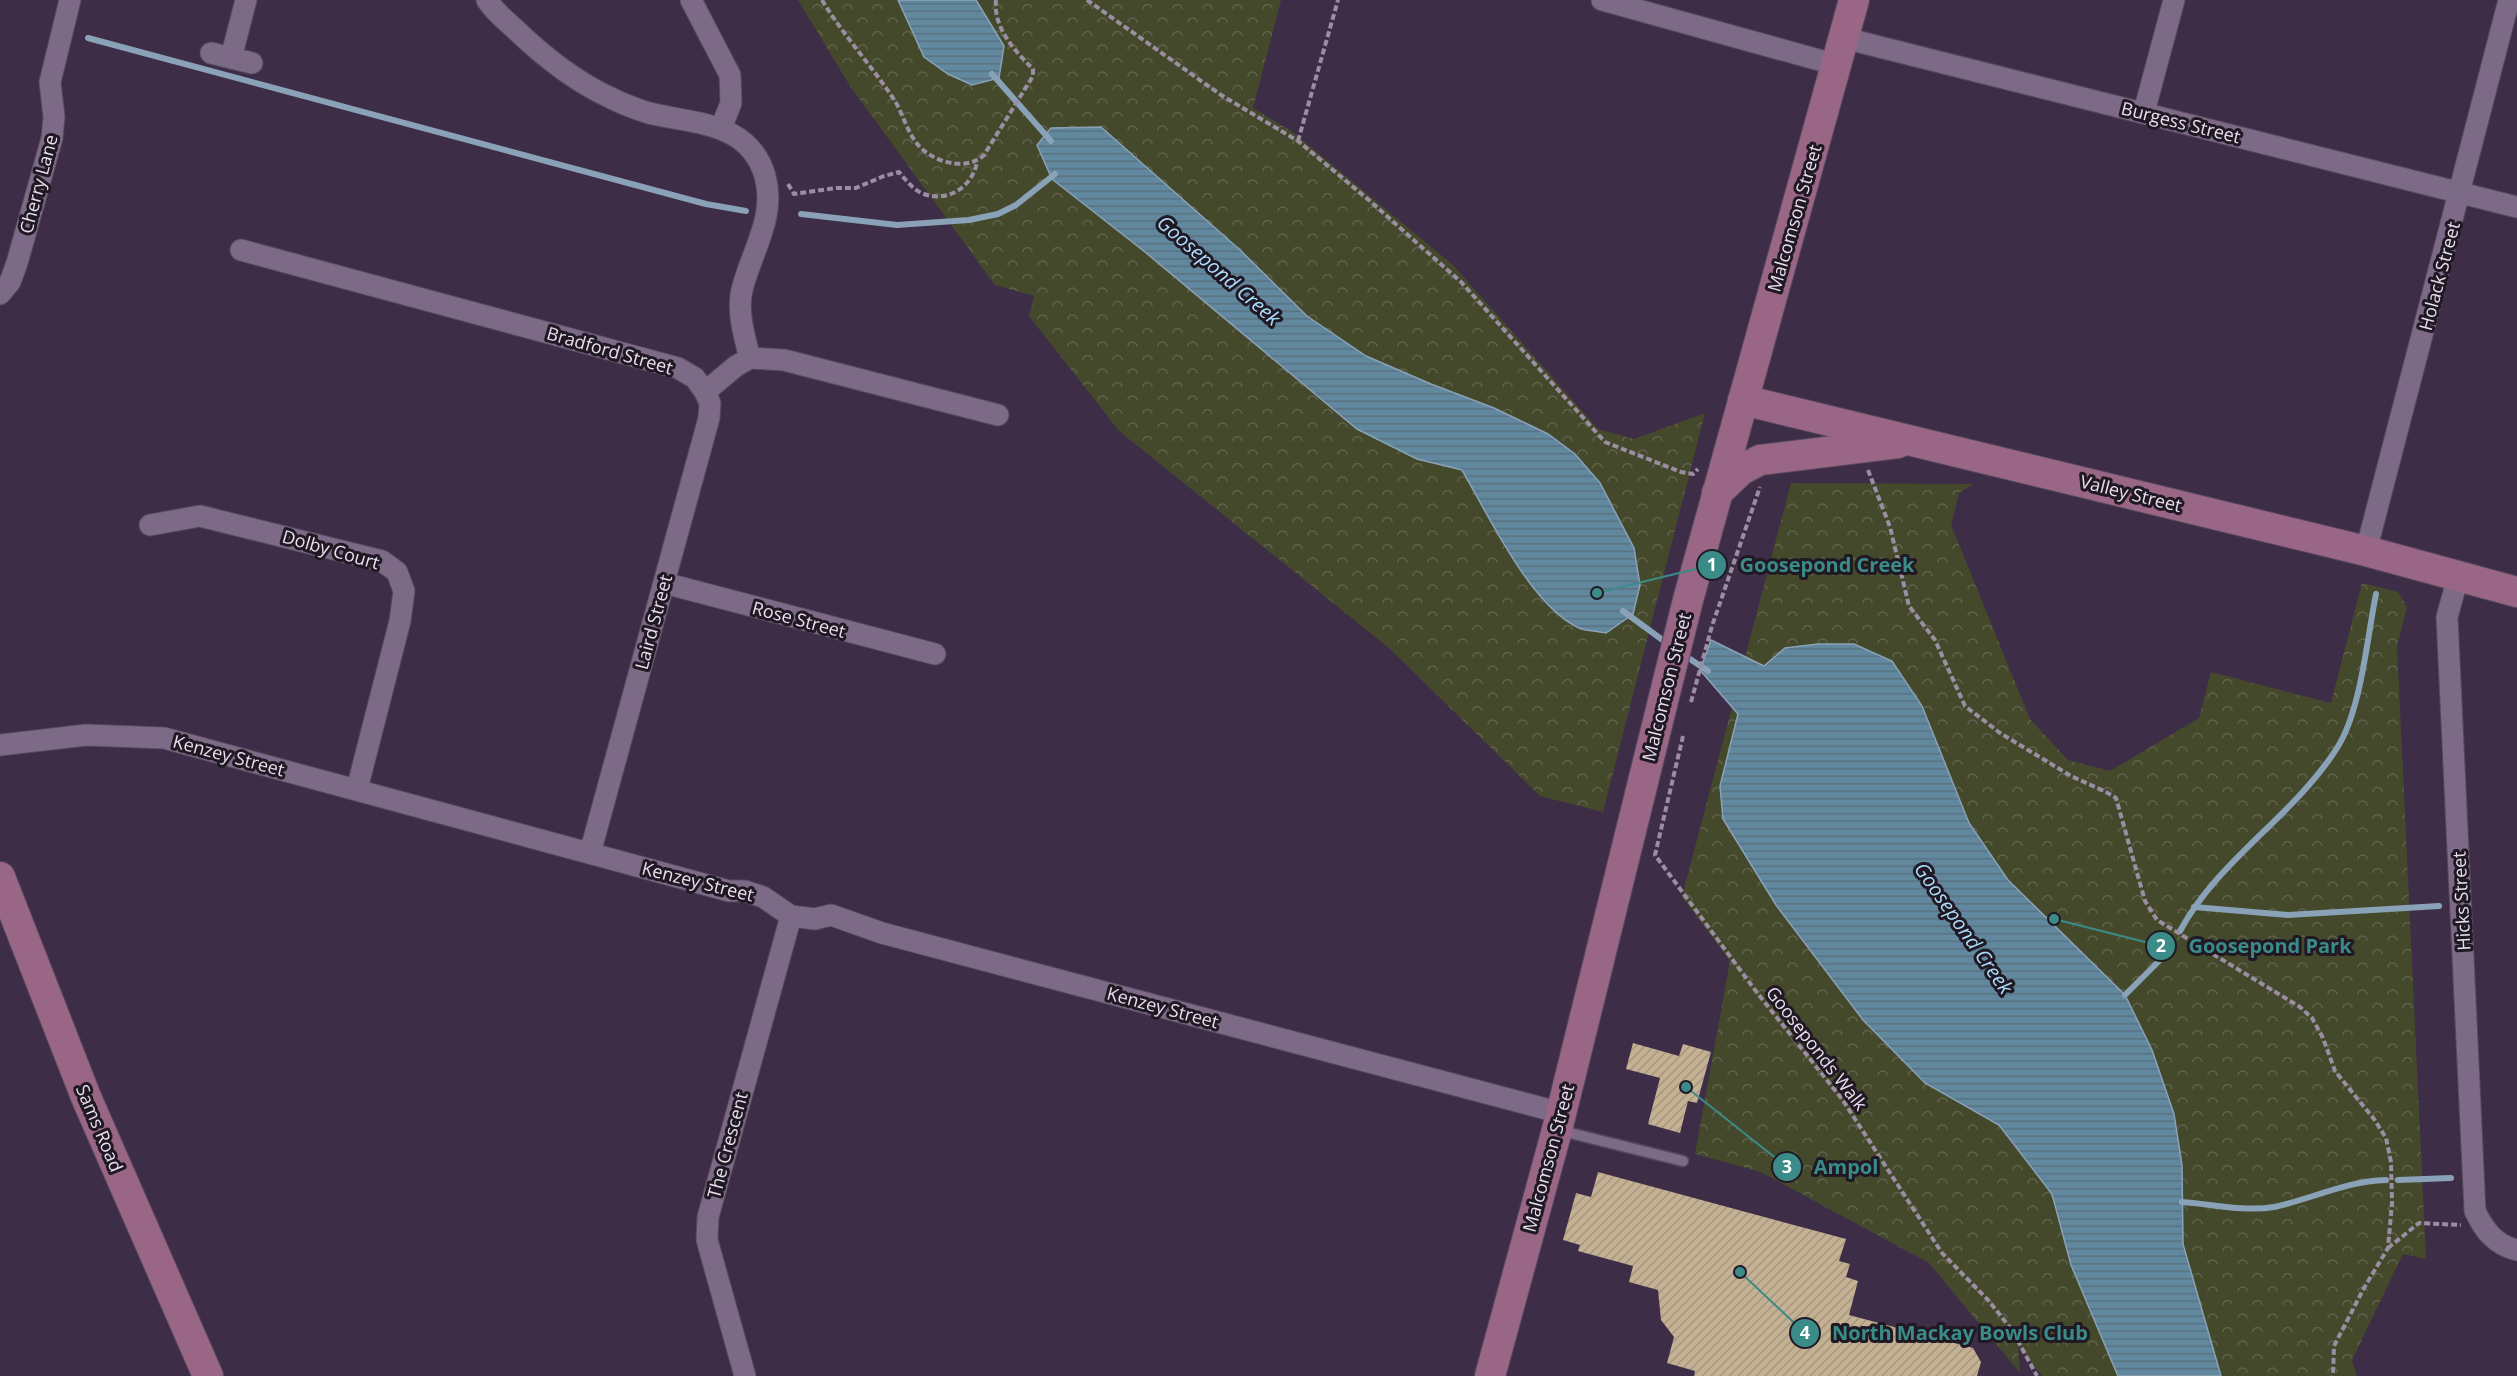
<svg xmlns="http://www.w3.org/2000/svg" width="2517" height="1376" viewBox="0 0 2517 1376" font-family="'Open Sans',sans-serif">
<style>
.park{fill:url(#park-crowns)}
.water{fill:url(#water-rules);stroke:#8aa2b7;stroke-width:1.5}
.lines{fill:none;stroke-linecap:round;stroke-linejoin:round}
.stream{stroke:#8aa2b7;stroke-width:6}
.building{fill:url(#building-hatch)}
.lane-casing{stroke:#57495e;stroke-width:13}
.street-casing{stroke:#57495e;stroke-width:23}
.secondary-casing{stroke:#57495e;stroke-width:32}
.path{stroke:#9c8ea2;stroke-width:4;stroke-dasharray:6 3;stroke-linecap:butt}
.lane{stroke:#7c6a86;stroke-width:10}
.street{stroke:#7c6a86;stroke-width:21}
.secondary{stroke:#9a6686;stroke-width:30}
.labels{text-anchor:middle;dominant-baseline:central;stroke-width:6;stroke-linejoin:round;paint-order:stroke}
.street-label{font-size:18px;fill:#e9deee;stroke:#201924}
.water-label{font-size:20px;font-style:italic;fill:#abdefd;stroke:#201924}
.leader{fill:none;stroke:#3b8b88;stroke-width:2}
.callout-dot{fill:#3b8b88;stroke:#201924;stroke-width:2}
.mark-label{font-size:18px;text-anchor:middle;font-weight:bold;fill:#fff}
.callout-label{font-size:20px;text-anchor:middle;font-weight:bold;fill:#3b8b88;stroke:#201924;stroke-width:6;stroke-linejoin:round;paint-order:stroke}
</style>
<defs>
<pattern id="park-crowns" width="20" height="18" patternUnits="userSpaceOnUse" patternTransform="scale(1.5)"><rect width="20" height="18" fill="#44492c"/><path d="M2 6a3 3 0 1 1 6 0M12 15a3 3 0 1 1 6 0" fill="none" stroke="#5f634b"/></pattern>
<pattern id="water-rules" width="6" height="5" patternUnits="userSpaceOnUse" patternTransform="scale(1.5)"><rect width="6" height="5" fill="#62889f"/><path d="M0 2.5h6" fill="none" stroke="#587080"/></pattern>
<pattern id="building-hatch" width="6" height="6" patternUnits="userSpaceOnUse" patternTransform="scale(1.5)"><rect width="6" height="6" fill="#c4b092"/><path d="M-1 1l2-2M0 6l6-6M5 7l2-2" fill="none" stroke="#a4957f"/></pattern>
</defs>
<rect width="100%" height="100%" fill="#3e2d46"/>
<g class="park">
<polygon points="798,0 1281,0 1253,108 1294,133 1453,265 1598,429 1634,439 1705,413 1603,812 1540,796 1389,648 1119,431 1029,316 1034,296 995,285 850,86"/>
<polygon points="1791,483 1974,484 1959,493 1951,525 2030,719 2068,760 2110,771 2199,718 2211,672 2331,703 2362,583 2398,592 2407,607 2397,646 2426,1259 2403,1254 2352,1360 2357,1376 2042,1376 2018,1346 2020,1373 1929,1263 1761,1172 1695,1154 1730,961 1682,897"/>
</g>
<g class="water">
<polygon points="898,0 976,0 1004,46 999,78 972,85 948,74 924,57"/>
<path d="M1101,127L1240,250L1307,316L1366,356L1431,384L1494,408L1548,434L1575,454L1600,483L1634,548L1640,585L1633,614L1606,633C1598,631 1586,631 1579,628C1530,605 1489,516 1462,470L1417,459L1357,429L1145,252L1052,179L1037,145L1051,128Z"/>
<polygon points="1711,640 1764,666 1785,648 1818,644 1854,644 1892,661 1922,706 1969,823 2008,880 2125,995 2152,1050 2174,1114 2182,1165 2183,1244 2221,1376 2118,1376 2071,1265 2052,1194 1999,1125 1925,1083 1863,1020 1776,905 1723,819 1720,786 1738,714 1700,670"/>
</g>
<g class="lines">
<g class="stream">
<polyline points="88,38 706,204 746,211"/>
<polyline points="992,74 1051,141"/>
<polyline points="801,214 897,225 969,220 998,214 1016,205 1055,174"/>
<polyline points="1623,611 1668,644"/>
<polyline points="1684,655 1708,671"/>
<polyline points="2194,907 2288,915 2439,906"/>
<path d="M2180,931C2219,859 2294,816 2337,748C2361,711 2367,638 2376,594"/>
<polyline points="2125,995 2163,957 2171,945"/>
<polyline points="2398,1180 2451,1178"/>
<path d="M2182,1202C2211,1204 2245,1212 2274,1207C2312,1199 2346,1181 2386,1180"/>
</g>
</g>
<g class="building">
<polygon points="1633,1043 1679,1056 1683,1044 1711,1052 1697,1103 1688,1101 1680,1133 1648,1124 1660,1078 1626,1069"/>
<polygon points="1598,1172 1846,1239 1839,1261 1850,1264 1846,1277 1858,1281 1849,1315 1973,1348 1981,1362 1977,1376 1694,1376 1695,1371 1667,1363 1674,1337 1661,1320 1658,1290 1629,1282 1633,1266 1578,1251 1580,1245 1563,1240 1576,1193 1591,1197"/>
</g>
<g class="lines">
<g class="lane-casing">
<polyline id="lane" points="1558,1130 1683,1161"/>
</g>
<g class="street-casing">
<g id="street">
<path d="M487,0C494,11 505,20 515,29C544,57 574,81 611,98C623,104 636,109 649,113C693,124 749,121 765,176C776,216 753,249 743,286C736,308 744,336 750,358"/>
<polyline points="691,0 730,75 731,103 721,128"/>
<polyline points="1602,0 1837,65"/>
<polyline points="1844,38 2517,207"/>
<polyline points="211,53 252,63"/>
<polyline points="231,58 246,0"/>
<polyline points="2144,112 2174,0"/>
<polyline points="241,250 678,368 695,378 705,392 736,366 750,358 784,360 998,415"/>
<polyline points="0,294 10,282 17,263 52,138 54,117 50,82 70,0"/>
<polyline points="150,525 200,516 382,561 397,572 404,591 400,621 357,789"/>
<polyline points="2366,551 2509,0"/>
<path d="M2458,577L2447,617L2475,1211C2484,1230 2495,1245 2517,1250"/>
<polyline points="664,583 935,654"/>
<polyline points="0,745 86,735 164,738 729,891 745,891 763,897 791,916 815,919 831,915 882,933 1561,1113"/>
<polyline points="590,853 709,418 710,403 705,392"/>
<polyline points="745,1376 707,1240 708,1217 791,916"/>
</g>
</g>
<g class="secondary-casing">
<g id="secondary">
<polyline points="1743,400 2366,551 2517,592"/>
<polyline points="1717,493 1741,470 1760,460 1898,443"/>
<polyline points="0,877 86,1097 208,1376"/>
<polyline points="1490,1376 1557,1130 1688,600 1854,0"/>
</g>
</g>
<g class="path">
<path d="M822,0C843,35 872,66 895,101C904,116 908,136 922,149C938,163 967,171 984,155L1033,76V69C1015,51 993,28 996,0"/>
<polyline points="1087,0 1221,95 1298,141 1370,201 1462,283 1605,442 1681,472 1693,474 1698,469"/>
<polyline points="1298,141 1338,0"/>
<path d="M788,184L794,194L836,188H856L884,176L899,172C906,180 913,190 924,194C948,203 973,186 977,162"/>
<polyline points="1868,470 1890,527 1909,606 1935,640 1965,706 2000,733 2071,776 2106,792 2116,798 2145,901 2157,920 2300,1007 2312,1018 2323,1038 2335,1071 2374,1119 2386,1138 2391,1162 2392,1203 2388,1248 2364,1288 2334,1346 2333,1376"/>
<polyline points="1691,702 1712,626 1760,487"/>
<polyline points="1683,736 1655,855 1758,994 1842,1099 1942,1253 1988,1300 2012,1330 2037,1376"/>
<polyline points="2388,1248 2419,1223 2461,1225"/>
</g>
<use href="#lane" class="lane"/>
<use href="#street" class="street"/>
<use href="#secondary" class="secondary"/>
</g>
<g class="labels">
<g class="street-label">
<text transform="translate(2181 122) rotate(14)">Burgess Street</text>
<text transform="translate(38 184) rotate(-75)">Cherry Lane</text>
<text transform="translate(1794 218) rotate(-74)">Malcomson Street</text>
<text transform="translate(2439 276) rotate(-75)">Holack Street</text>
<text transform="translate(610 350) rotate(16)">Bradford Street</text>
<text transform="translate(2131 493) rotate(14)">Valley Street</text>
<text transform="translate(331 549) rotate(16)">Dolby Court</text>
<text transform="translate(799 619) rotate(15)">Rose Street</text>
<text transform="translate(653 622) rotate(-75)">Laird Street</text>
<text transform="translate(1666 687) rotate(-76)">Malcomson Street</text>
<text transform="translate(229 755) rotate(15)">Kenzey Street</text>
<text transform="translate(698 881) rotate(14)">Kenzey Street</text>
<text transform="translate(2461 901) rotate(-93)">Hicks Street</text>
<text transform="translate(1163 1007) rotate(15)">Kenzey Street</text>
<text transform="translate(1817 1048) rotate(52)">Gooseponds Walk</text>
<text transform="translate(100 1128) rotate(67)">Sams Road</text>
<text transform="translate(727 1145) rotate(-75)">The Crescent</text>
<text transform="translate(1548 1158) rotate(-75)">Malcomson Street</text>
</g>
<g class="water-label">
<text transform="translate(1219 270) rotate(41)">Goosepond Creek</text>
<text transform="translate(1964 928) rotate(55)">Goosepond Creek</text>
</g>
</g>
<path class="leader" d="M1597 593L1712 565M2054 919L2161 946M1686 1087L1787 1167M1740 1272L1805 1333"/>
<g class="callout-dot">
<circle cx="1597" cy="593" r="6"/>
<circle cx="2054" cy="919" r="6"/>
<circle cx="1686" cy="1087" r="6"/>
<circle cx="1740" cy="1272" r="6"/>
<circle cx="1712" cy="565" r="15"/>
<circle cx="2161" cy="946" r="15"/>
<circle cx="1787" cy="1167" r="15"/>
<circle cx="1805" cy="1333" r="15"/>
</g>
<g class="mark-label">
<text x="1712" y="571">1</text>
<text x="2161" y="952">2</text>
<text x="1787" y="1173">3</text>
<text x="1805" y="1339">4</text>
</g>
<g class="callout-label">
<text x="1827" y="572">Goosepond Creek</text>
<text x="2270" y="953">Goosepond Park</text>
<text x="1846" y="1174">Ampol</text>
<text x="1960" y="1340">North Mackay Bowls Club</text>
</g>
</svg>
